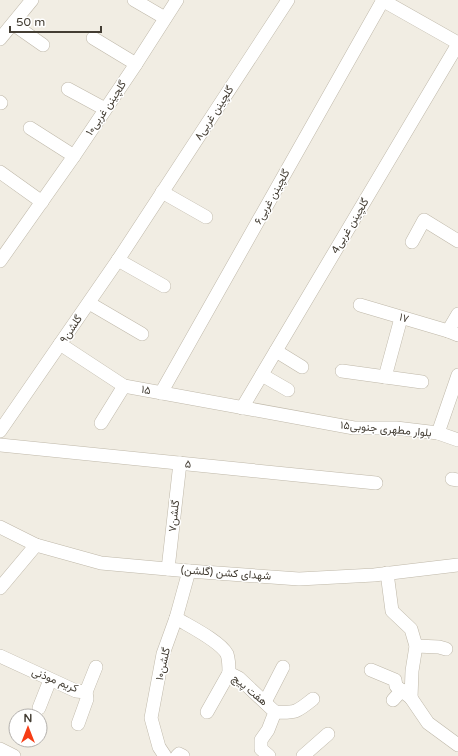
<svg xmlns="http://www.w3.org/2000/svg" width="458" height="756" viewBox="0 0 458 756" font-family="'Varela Round',Vazirmatn,sans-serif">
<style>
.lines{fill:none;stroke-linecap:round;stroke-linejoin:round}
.minor-casing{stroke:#bfb8a9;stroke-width:14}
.minor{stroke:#fff;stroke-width:13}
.labels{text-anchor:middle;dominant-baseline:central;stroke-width:3;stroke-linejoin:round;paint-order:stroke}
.street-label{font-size:11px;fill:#433d33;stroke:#fff}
</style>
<rect width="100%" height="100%" fill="#f1ede3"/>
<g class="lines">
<g class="minor-casing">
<g id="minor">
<polyline points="134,0 165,18"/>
<polyline points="382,0 458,43"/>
<polyline points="13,24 43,45"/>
<polyline points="93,38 136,64"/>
<polyline points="0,39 32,0"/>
<polyline points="68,89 105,109"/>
<polyline points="0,102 1,103"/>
<polyline points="30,128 74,156"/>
<polyline points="0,172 42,202"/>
<polyline points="162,192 206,217"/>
<polyline points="412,242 424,220 458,241"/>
<polyline points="118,260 164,286"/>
<polyline points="0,261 74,156 136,64 177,0"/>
<polyline points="89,303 142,334"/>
<polyline points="360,305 448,331 458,335"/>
<polyline points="448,331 458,314"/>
<polyline points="60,344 124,386 354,428 396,428 438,433 458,440"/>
<polyline points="276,351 302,367"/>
<polyline points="342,371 422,382"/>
<polyline points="262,375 288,390"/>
<polyline points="385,377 401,318"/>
<polyline points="161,393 383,0"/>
<polyline points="242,408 458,44"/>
<polyline points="101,423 124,386"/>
<polyline points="0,431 118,260 288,0"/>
<polyline points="438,433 458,375"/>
<polyline points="0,445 376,483"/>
<polyline points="452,479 458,480"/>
<polyline points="0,527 36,545 101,563 189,571 299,579 374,575 458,565"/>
<polyline points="168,569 180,463"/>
<polyline points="387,573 392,611 411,629 416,646 412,671 411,698"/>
<polyline points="0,588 36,545"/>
<path d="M176,618C189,626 220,641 227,654C229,660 229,667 229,673L239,678L275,712L268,730L261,740V749L269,756"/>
<polyline points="416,646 439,647 446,649"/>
<polyline points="0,656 76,691 86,692 96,667"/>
<polyline points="371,670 395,680 396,686 411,698 428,723 458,745"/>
<polyline points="393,700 402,690"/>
<polyline points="265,702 283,667"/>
<polyline points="39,708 50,680"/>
<polyline points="207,712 229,673"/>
<path d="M275,712C296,713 297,712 313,699"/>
<polyline points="78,724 87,699 86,692"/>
<polyline points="0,749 14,756"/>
<polyline points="165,756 159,747 151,718 163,654 176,618 189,571"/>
<polyline points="177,756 179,754 183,756"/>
<polyline points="303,756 328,734"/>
</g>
</g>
<use href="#minor" class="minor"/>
</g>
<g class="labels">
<g class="street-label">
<text transform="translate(106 108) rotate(-56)">گلچینن غربی۱۰</text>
<text transform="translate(214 113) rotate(-57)">گلچینن غربی۸</text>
<text transform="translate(272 197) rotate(-61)">گلچینن غربی۶</text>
<text transform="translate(350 226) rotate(-59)">4گلچینن غربی</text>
<text transform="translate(404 318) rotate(16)">۱۷</text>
<text transform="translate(71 329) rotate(-56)">گلشن۹</text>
<text transform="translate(146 390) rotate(10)">۱۵</text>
<text transform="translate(386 429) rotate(5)">بلوار مطهری جنوبی۱۵</text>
<text transform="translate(188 464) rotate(6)">۵</text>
<text transform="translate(174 516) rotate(-84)">گلشن۷</text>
<text transform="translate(226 573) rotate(4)">شهدای کشن (گلشن)</text>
<text transform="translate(163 664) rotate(-77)">گلشن۱۰</text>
<text transform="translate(55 680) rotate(22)">کریم موذنی</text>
<text transform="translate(250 690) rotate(40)">هفت پیچ</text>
</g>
</g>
<g transform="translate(28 728)"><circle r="19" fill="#ffffff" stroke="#b4b1ad"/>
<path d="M0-3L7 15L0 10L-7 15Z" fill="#f63d15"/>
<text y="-6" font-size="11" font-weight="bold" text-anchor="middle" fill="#433d33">N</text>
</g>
<path d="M10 26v6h91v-6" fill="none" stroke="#433d33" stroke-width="2"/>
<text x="16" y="26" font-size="12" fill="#433d33" stroke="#ffffff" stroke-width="3" paint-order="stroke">50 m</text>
</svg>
